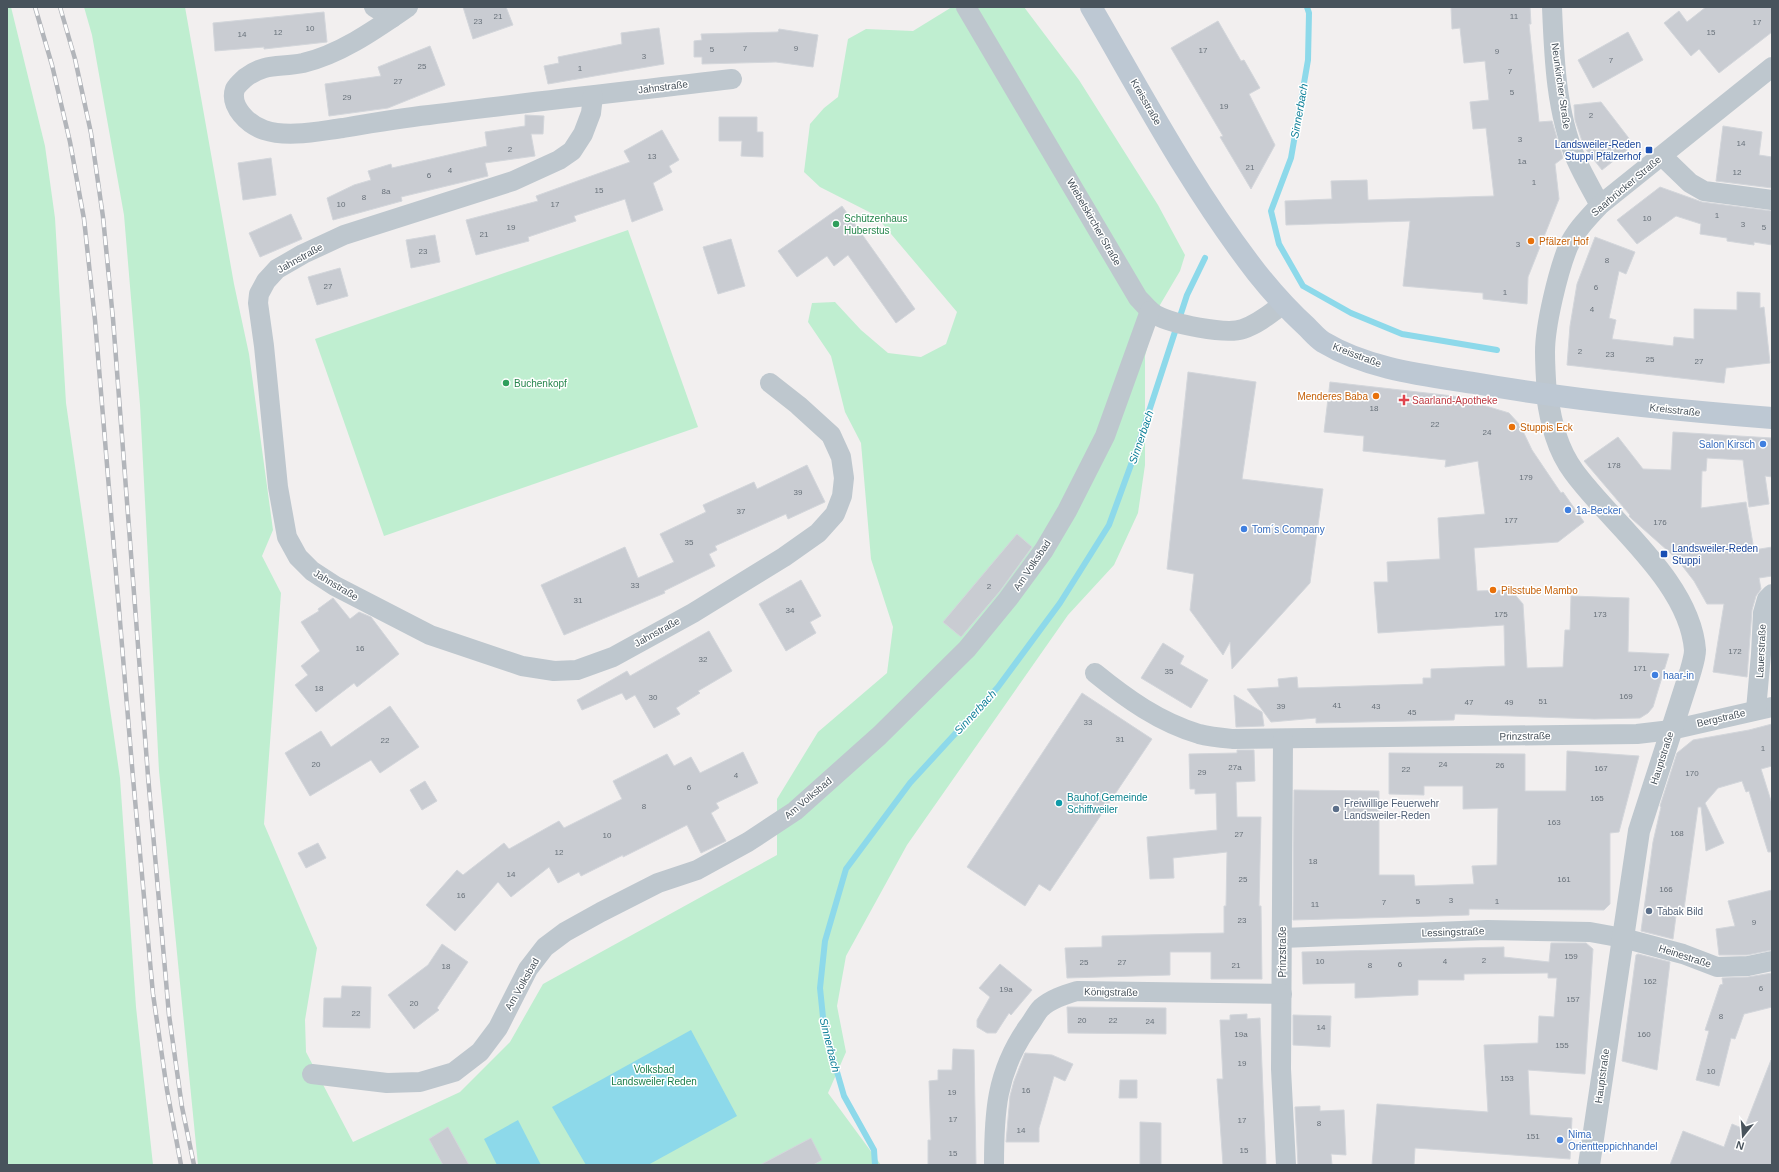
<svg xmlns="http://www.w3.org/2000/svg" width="1779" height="1172" viewBox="0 0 1779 1172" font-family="Helvetica,sans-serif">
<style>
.green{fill:#bfeed0}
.water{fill:#8dd9ea}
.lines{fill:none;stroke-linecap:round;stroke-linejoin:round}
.stream{stroke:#8dd9ea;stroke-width:6}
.building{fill:#c9ccd2;stroke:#d3d6db}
.minor{stroke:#bec7ce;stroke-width:20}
.tertiary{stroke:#bec7ce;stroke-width:22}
.secondary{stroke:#bdc8d3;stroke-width:22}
.rail-casing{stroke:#b2b5ba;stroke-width:4.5}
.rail{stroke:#fff;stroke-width:3;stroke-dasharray:9;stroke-linecap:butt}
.transit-dot{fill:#1a4fb4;stroke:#fff;stroke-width:1.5}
.leisure-dot{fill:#2e9e5b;stroke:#fff;stroke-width:1.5}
.food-dot{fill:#e8710a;stroke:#fff;stroke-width:1.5}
.health-dot{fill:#e0444e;stroke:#fff;stroke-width:1.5}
.shop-dot{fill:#3f7fe0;stroke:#fff;stroke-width:1.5}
.culture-dot{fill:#0f9aa8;stroke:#fff;stroke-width:1.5}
.service-dot{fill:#5c6f8a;stroke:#fff;stroke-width:1.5}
.labels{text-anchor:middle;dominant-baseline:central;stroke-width:3;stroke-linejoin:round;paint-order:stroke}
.number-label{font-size:8px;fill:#68717a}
.street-label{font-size:10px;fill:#48535c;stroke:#fff}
.transit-label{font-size:10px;fill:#164399;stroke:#fff;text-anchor:end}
.leisure-label{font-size:10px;fill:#27864d;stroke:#fff;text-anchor:start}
.food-label{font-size:10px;fill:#c56008;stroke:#fff;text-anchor:start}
.health-label{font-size:10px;fill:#be3a42;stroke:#fff;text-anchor:start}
.shop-label{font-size:10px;fill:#366cbe;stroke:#fff;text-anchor:start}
.culture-label{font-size:10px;fill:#0d838f;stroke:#fff;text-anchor:start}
.service-label{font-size:10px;fill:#4e5e75;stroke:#fff;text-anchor:start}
.park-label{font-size:10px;fill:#197d49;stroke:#fff}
.water-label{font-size:11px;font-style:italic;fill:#0f8099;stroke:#fff}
</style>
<rect width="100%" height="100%" fill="#f2efef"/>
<g class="green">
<polygon points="7,7 11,7 45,146 55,218 66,403 120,778 136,1007 153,1165 7,1165"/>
<polygon points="84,7 185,7 234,284 249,354 273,530 262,556 281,593 264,824 317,948 305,1020 306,1052 353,1142 460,1092 510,1042 543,984 777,855 777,799 818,732 887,673 893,627 871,559 861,443 845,412 831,356 808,322 812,303 835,302 861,330 888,353 921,357 946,344 957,312 875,215 820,187 804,172 810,124 824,108 838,97 848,39 866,29 913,31 952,7 1024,7 1079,80 1158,205 1185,255 1180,271 1157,310 1145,356 1145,465 1138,513 1114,565 1068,615 907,845 846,956 837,1006 846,1052 828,1093 881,1165 198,1165 159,771 140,405 124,215 92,35"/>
<polygon points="628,230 698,427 384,536 315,339"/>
</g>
<g class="water">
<polygon points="691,1030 737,1116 648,1165 586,1165 552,1107"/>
<polygon points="518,1120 541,1165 497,1165 484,1139"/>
</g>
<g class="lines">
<g class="stream">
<polyline points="1307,7 1309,13 1308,60 1291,158 1271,211 1279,244 1303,286 1351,313 1402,334 1497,350"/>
<polyline points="875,1165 874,1150 844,1096 824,1027 820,988 825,941 846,869 910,783 998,687 1060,603 1109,525 1136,451 1187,295 1205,258"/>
</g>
</g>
<g class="building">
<polygon points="463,7 506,7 513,25 473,39"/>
<polygon points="1451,7 1530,7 1531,24 1529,24 1539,122 1552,121 1563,158 1555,164 1559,199 1528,277 1527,304 1483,299 1483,293 1403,286 1410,221 1286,225 1285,201 1332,199 1331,181 1367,180 1368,200 1494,196 1486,128 1473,129 1470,102 1489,100 1485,61 1464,63 1460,28 1452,29"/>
<polygon points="1706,7 1772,7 1772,32 1719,73 1699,49 1691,56 1664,23 1679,11 1687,22"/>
<polygon points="324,12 327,42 264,49 264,47 215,51 213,23"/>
<polygon points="1218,21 1241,61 1244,60 1260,88 1249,94 1275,145 1251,189 1220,137 1223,136 1171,48"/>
<polygon points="659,28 664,64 548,84 544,66 559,63 558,57 622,44 621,33"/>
<polygon points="779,29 818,35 813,67 776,62 702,64 702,57 694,57 694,41 702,40 701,34 778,32"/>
<polygon points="1628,32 1643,60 1593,88 1578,60"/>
<polygon points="430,46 445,85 388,108 329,116 325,84 381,76 378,67"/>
<polygon points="1601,102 1631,141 1631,147 1602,170 1584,147 1575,120 1574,105"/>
<polygon points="525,115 544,116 543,134 531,134 535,156 485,163 488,176 401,197 402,201 333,220 327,198 354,185 371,180 368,171 391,164 392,168 487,146 485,132 525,126"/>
<polygon points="719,117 757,117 757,132 763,132 763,157 741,156 742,141 719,141"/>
<polygon points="1723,126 1762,132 1759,155 1772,157 1772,188 1716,181"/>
<polygon points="662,130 679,160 669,166 672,172 653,183 663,210 632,222 625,199 574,216 576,221 528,237 529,241 476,255 466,220 538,201 536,196 630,162 624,151"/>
<polygon points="271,158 276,195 243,200 238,163"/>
<polygon points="1660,187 1702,202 1772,211 1772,245 1754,242 1754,245 1727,241 1727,238 1700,234 1701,224 1676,216 1637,244 1617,220"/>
<polygon points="842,206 915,309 896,323 848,255 834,266 827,256 797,277 778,251"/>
<polygon points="291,214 302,239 260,257 249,233"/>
<polygon points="435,235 440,262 411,268 406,240"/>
<polygon points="1595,237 1635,252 1626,274 1619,271 1609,318 1616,320 1612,339 1673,346 1674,337 1694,339 1694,309 1737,310 1737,292 1760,293 1760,308 1764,307 1770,363 1726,368 1724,383 1567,365 1570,326 1577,284"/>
<polygon points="731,239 745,286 718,294 703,247"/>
<polygon points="340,268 348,296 317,305 308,277"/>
<polygon points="1188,372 1256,382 1242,479 1323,489 1310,583 1232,669 1230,642 1223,655 1190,610 1194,574 1167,569"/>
<polygon points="1330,382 1453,396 1509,413 1520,425 1532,450 1561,493 1563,492 1584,522 1558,542 1474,548 1477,591 1511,590 1523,604 1527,668 1563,667 1565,630 1570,630 1571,596 1629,598 1628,652 1669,654 1653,707 1648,713 1640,718 1594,719 1455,714 1454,720 1316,723 1316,718 1271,722 1247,689 1279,687 1278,679 1297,677 1298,688 1423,684 1423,678 1431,678 1431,669 1505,666 1504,625 1378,633 1374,582 1388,582 1387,562 1440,559 1438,518 1485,514 1478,461 1445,467 1446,460 1363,451 1364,436 1324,432"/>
<polygon points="1673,432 1772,438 1772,477 1765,476 1769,504 1749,507 1743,460 1707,458 1706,471 1702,471 1701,508 1746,502 1754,550 1772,547 1772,576 1759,578 1761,589 1756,596 1752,610 1747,677 1713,672 1724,604 1707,604 1694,581 1677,559 1632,519 1629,516 1630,515 1584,461 1618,437 1643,469 1671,470"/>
<polygon points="807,465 825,502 788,519 786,514 715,546 717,550 709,554 715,566 664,591 665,593 564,635 541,585 625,547 638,578 674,562 660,534 706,512 703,505 754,482 757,489"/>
<polygon points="1017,534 1032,547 1000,591 961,637 943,622"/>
<polygon points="801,580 821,616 810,622 816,633 786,651 759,604"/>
<polygon points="333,598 350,619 359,612 371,617 399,654 357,687 354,683 316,712 295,685 308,675 301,666 320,651 301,622 319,611 318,609"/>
<polygon points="709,631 732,671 698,691 700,693 676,708 680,714 654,728 635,695 626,700 622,693 582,710 577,700 627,671 630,676"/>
<polygon points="1163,643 1184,656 1180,664 1208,680 1191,708 1141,678"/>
<polygon points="1082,693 1152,739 1050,891 1039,884 1025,906 967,867"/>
<polygon points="1234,695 1262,712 1264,726 1236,727"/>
<polygon points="390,706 419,747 380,773 371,760 310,796 285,753 321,731 331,747"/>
<polygon points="1772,724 1772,766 1761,769 1772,804 1772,852 1768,852 1749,791 1746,792 1742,781 1718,788 1705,803 1724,843 1706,851 1701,807 1698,807 1684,909 1677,908 1673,939 1641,931 1653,842 1661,807 1660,806 1677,753 1693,740 1749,730"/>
<polygon points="1237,750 1254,750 1255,781 1236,782 1237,817 1261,817 1259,906 1261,906 1262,979 1211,979 1211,952 1170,952 1170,975 1067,978 1065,948 1102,947 1102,936 1224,933 1224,906 1226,906 1227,852 1173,858 1174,878 1150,879 1147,837 1217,830 1216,793 1195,794 1195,789 1190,789 1189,754 1237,753"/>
<polygon points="1567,751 1639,756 1619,832 1610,833 1610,904 1604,910 1469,909 1469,915 1293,920 1294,790 1379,791 1379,875 1414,875 1415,886 1474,884 1472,866 1497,865 1498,808 1463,809 1463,786 1424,786 1424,795 1389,794 1389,753 1525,754 1525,791 1566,791"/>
<polygon points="743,752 758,783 716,803 719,808 711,813 726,841 701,853 687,825 623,857 623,855 581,876 579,872 558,883 549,867 511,897 498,882 455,931 426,905 457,870 463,875 504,843 509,849 559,821 564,828 622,799 613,781 667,754 674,766 691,757 700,773"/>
<polygon points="425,781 437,801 422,810 410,790"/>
<polygon points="318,843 326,858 306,868 298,853"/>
<polygon points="1772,890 1772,950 1747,955 1719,955 1716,929 1735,926 1728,901"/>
<polygon points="1551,943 1586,943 1593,949 1585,1074 1528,1070 1530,1115 1572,1118 1570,1159 1415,1148 1414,1165 1372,1165 1377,1104 1488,1112 1484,1045 1538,1043 1539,1016 1554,1017 1557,978 1548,978 1548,973 1464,974 1464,980 1418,980 1418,995 1355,998 1355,983 1303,984 1302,952 1504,947 1504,957 1549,962"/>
<polygon points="442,944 468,962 437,1008 439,1010 414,1029 388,995 428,965"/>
<polygon points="1638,954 1670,962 1657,1070 1622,1061 1636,955"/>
<polygon points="1000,964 1032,990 1011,1015 1009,1013 996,1033 987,1033 977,1027 977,1020 990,997 979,988"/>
<polygon points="1772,973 1772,1007 1744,1014 1735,1039 1731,1038 1719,1086 1696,1080 1709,1031 1705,1030 1720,985 1723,984 1722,978 1748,977"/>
<polygon points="342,986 371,987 370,1028 323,1027 324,998 341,998"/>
<polygon points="1067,1007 1166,1008 1166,1034 1068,1033"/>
<polygon points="1247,1014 1247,1019 1260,1018 1266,1165 1223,1165 1217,1079 1223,1079 1220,1020 1230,1020 1230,1015"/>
<polygon points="1293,1015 1331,1016 1330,1047 1293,1045"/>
<polygon points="953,1049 974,1050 976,1165 928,1165 928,1140 931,1140 929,1081 938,1080 938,1070 952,1070"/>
<polygon points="1025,1053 1052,1055 1073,1064 1065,1081 1054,1076 1039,1128 1039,1142 1006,1142 1010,1096 1014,1081"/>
<polygon points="1771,1060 1772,1165 1670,1165 1683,1131 1724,1147 1732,1124 1744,1129"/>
<polygon points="1120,1080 1137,1080 1137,1098 1119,1098"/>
<polygon points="1320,1106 1320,1111 1344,1110 1346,1155 1331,1154 1332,1165 1298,1165 1295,1107"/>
<polygon points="1140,1122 1161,1123 1161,1165 1140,1165"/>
<polygon points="448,1127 469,1165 443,1165 429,1139"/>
<polygon points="811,1138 822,1160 813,1165 760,1165"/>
</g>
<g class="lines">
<g class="minor">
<polyline points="374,7 392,18"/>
<path d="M408,7C376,29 341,54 303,63C279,68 266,62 245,78C242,81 237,85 235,89C229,107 249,125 264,130C288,138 319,131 343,128C372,123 401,118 429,115C530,102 631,91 732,79"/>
<path d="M966,7L1138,298C1144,304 1149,311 1156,315C1172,324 1226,335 1243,329C1258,324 1270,314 1282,305"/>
<path d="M1552,7C1554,57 1556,112 1576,159C1583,175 1592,190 1600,205"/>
<polyline points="593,96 591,113 583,134 572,151 559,160 513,181 344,235 303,254 277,269 266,281 259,294 258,303 264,346 278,487 287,537 298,557 312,571 335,586 430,635 522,666 554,671 577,670 613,657 693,613 784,557 818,533 835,514 842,496 844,478 841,457 831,435 798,405 770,383"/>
<polyline points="1662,156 1690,183 1704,191 1772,200"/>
<path d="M1547,395C1546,381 1545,367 1545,352C1545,325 1558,272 1568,247C1575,231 1588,218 1600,205L1772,67"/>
<path d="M1095,673C1127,699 1159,722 1199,734C1210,737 1222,738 1233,739L1637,734L1671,730L1772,707"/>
<polyline points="1756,710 1761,654 1763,613 1767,599 1772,594"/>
<polyline points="1283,739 1281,1069 1286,1165"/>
<polyline points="1282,938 1487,930 1590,932 1623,938 1683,954 1717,967 1748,966 1772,961"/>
<polyline points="312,1074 387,1083 420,1082 454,1072 480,1052 498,1028 528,969 545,947 565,932 601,912 658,883 697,870 748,842 795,811 879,736 967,649 1008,599 1044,550 1067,511 1105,436 1150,311"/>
<path d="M994,1165C994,1113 996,1073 1027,1028C1032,1022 1036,1013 1041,1008C1051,999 1064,995 1077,991L1282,994"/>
</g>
<path class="tertiary" d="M1547,395C1551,423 1557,449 1574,472C1612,524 1690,582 1695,650C1695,657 1692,666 1690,673L1639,831L1589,1165"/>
<path class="secondary" d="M1091,7C1144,98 1192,189 1257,273C1273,293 1288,310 1307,327C1312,332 1317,338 1323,342C1368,369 1423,375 1474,383C1572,400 1672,410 1772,418"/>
<g class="rail-casing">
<g id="rail">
<polyline points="35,7 52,65 70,142 84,219 95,320 133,778 153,994 167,1090 181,1165"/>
<polyline points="60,7 75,59 91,133 103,217 113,319 148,776 169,1015 182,1107 194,1165"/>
</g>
</g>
<use href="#rail" class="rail"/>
</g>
<g class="transit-dot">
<rect x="1645" y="146" width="8" height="8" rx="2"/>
<rect x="1660" y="550" width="8" height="8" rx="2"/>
</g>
<g class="leisure-dot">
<circle cx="836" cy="224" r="4"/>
<circle cx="506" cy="383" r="4"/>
</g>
<g class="food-dot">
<circle cx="1531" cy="241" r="4"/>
<circle cx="1376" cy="396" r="4"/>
<circle cx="1512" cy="427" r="4"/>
<circle cx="1493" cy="590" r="4"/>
</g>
<path class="health-dot" d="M1402 394h4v4h4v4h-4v4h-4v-4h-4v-4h4z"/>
<g class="shop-dot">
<circle cx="1763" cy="444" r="4"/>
<circle cx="1568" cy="510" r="4"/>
<circle cx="1244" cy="529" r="4"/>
<circle cx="1655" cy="675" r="4"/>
<circle cx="1560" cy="1140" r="4"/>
</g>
<circle class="culture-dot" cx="1059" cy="803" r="4"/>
<g class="service-dot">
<circle cx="1336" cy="809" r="4"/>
<circle cx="1649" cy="911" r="4"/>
</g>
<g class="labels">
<g class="number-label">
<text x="498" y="16">21</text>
<text x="1514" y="16">11</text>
<text x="478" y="21">23</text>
<text x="1757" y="22">17</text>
<text x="310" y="28">10</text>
<text x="278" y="32">12</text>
<text x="1711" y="32">15</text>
<text x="242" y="34">14</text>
<text x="745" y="48">7</text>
<text x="796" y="48">9</text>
<text x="712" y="49">5</text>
<text x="1203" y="50">17</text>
<text x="1497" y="51">9</text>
<text x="644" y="56">3</text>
<text x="1611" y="60">7</text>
<text x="422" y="66">25</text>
<text x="580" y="68">1</text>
<text x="1510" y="71">7</text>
<text x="398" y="81">27</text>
<text x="1512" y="92">5</text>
<text x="347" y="97">29</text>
<text x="1224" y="106">19</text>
<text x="1591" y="115">2</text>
<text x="1520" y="139">3</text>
<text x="1741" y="143">14</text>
<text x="510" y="149">2</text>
<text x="652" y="156">13</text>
<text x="1522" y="161">1a</text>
<text x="1250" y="167">21</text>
<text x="450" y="170">4</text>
<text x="1737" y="172">12</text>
<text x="429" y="175">6</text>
<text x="1534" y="182">1</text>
<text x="599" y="190">15</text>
<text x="386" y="191">8a</text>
<text x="364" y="197">8</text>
<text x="341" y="204">10</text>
<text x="555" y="204">17</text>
<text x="1717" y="215">1</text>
<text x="1647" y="218">10</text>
<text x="1743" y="224">3</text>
<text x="511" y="227">19</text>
<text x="1764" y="227">5</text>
<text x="484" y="234">21</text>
<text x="1518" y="244">3</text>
<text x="423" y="251">23</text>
<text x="1607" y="260">8</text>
<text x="328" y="286">27</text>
<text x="1596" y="287">6</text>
<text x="1505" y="292">1</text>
<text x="1592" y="309">4</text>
<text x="1580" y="351">2</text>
<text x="1610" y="354">23</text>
<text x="1650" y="359">25</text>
<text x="1699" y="361">27</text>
<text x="1374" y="408">18</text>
<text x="1435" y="424">22</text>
<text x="1487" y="432">24</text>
<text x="1614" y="465">178</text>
<text x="1526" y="477">179</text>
<text x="798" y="492">39</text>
<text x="741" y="511">37</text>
<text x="1511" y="520">177</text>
<text x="1660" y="522">176</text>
<text x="689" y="542">35</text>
<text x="635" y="585">33</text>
<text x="989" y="586">2</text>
<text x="578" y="600">31</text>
<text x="790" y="610">34</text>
<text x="1501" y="614">175</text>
<text x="1600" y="614">173</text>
<text x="360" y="648">16</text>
<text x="1735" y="651">172</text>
<text x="703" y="659">32</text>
<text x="1640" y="668">171</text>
<text x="1169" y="671">35</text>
<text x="319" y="688">18</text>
<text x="1626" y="696">169</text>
<text x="653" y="697">30</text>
<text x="1543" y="701">51</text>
<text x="1469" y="702">47</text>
<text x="1509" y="702">49</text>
<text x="1337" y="705">41</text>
<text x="1281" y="706">39</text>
<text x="1376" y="706">43</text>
<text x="1412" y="712">45</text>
<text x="1088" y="722">33</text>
<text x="1120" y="739">31</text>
<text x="385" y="740">22</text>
<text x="1763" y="748">1</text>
<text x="316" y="764">20</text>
<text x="1443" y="764">24</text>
<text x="1500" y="765">26</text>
<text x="1235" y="767">27a</text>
<text x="1601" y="768">167</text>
<text x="1406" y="769">22</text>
<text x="1202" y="772">29</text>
<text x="1692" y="773">170</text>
<text x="736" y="775">4</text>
<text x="689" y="787">6</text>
<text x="1597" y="798">165</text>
<text x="644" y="806">8</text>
<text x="1554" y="822">163</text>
<text x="1677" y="833">168</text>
<text x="1239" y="834">27</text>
<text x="607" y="835">10</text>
<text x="559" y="852">12</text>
<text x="1313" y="861">18</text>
<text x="511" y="874">14</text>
<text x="1243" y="879">25</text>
<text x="1564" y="879">161</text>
<text x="1666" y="889">166</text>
<text x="461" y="895">16</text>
<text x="1451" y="900">3</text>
<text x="1418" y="901">5</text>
<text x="1497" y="901">1</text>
<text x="1384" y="902">7</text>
<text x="1315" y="904">11</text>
<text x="1242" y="920">23</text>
<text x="1754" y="922">9</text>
<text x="1571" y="956">159</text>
<text x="1484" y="960">2</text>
<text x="1320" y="961">10</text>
<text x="1445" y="961">4</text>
<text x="1084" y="962">25</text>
<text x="1122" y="962">27</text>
<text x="1400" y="964">6</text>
<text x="1236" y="965">21</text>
<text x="1370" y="965">8</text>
<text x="446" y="966">18</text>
<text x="1650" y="981">162</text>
<text x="1761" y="988">6</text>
<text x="1006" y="989">19a</text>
<text x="1573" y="999">157</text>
<text x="414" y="1003">20</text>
<text x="356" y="1013">22</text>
<text x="1721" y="1016">8</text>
<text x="1082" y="1020">20</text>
<text x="1113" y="1020">22</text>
<text x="1150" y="1021">24</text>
<text x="1321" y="1027">14</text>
<text x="1241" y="1034">19a</text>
<text x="1644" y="1034">160</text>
<text x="1562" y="1045">155</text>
<text x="1242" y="1063">19</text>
<text x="1711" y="1071">10</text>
<text x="1507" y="1078">153</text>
<text x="1026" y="1090">16</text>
<text x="952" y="1092">19</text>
<text x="953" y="1119">17</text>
<text x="1242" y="1120">17</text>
<text x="1319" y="1123">8</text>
<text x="1021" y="1130">14</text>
<text x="1533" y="1136">151</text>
<text x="1244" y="1150">15</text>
<text x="953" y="1153">15</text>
</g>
<g class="street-label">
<text transform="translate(1561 86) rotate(82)">Neunkircher Straße</text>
<text transform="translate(663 87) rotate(-7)">Jahnstraße</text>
<text transform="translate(1146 102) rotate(60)">Kreisstraße</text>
<text transform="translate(1626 186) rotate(-40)">Saarbrücker Straße</text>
<text transform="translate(1094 222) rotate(60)">Wiebelskircher Straße</text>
<text transform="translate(300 258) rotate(-29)">Jahnstraße</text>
<text transform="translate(1357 355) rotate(21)">Kreisstraße</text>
<text transform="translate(1675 410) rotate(6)">Kreisstraße</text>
<text transform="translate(1032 565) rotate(-56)">Am Volksbad</text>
<text transform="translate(336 585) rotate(31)">Jahnstraße</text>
<text transform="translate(657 632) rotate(-29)">Jahnstraße</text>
<text transform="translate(1761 651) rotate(-87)">Lauerstraße</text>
<text transform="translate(1721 718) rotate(-13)">Bergstraße</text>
<text transform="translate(1525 736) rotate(-1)">Prinzstraße</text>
<text transform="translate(1662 758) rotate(-72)">Hauptstraße</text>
<text transform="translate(808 798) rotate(-40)">Am Volksbad</text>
<text transform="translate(1453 932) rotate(-2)">Lessingstraße</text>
<text transform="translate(1282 952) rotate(-90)">Prinzstraße</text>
<text transform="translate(1685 956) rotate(18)">Heinestraße</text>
<text transform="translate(522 984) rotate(-60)">Am Volksbad</text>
<text transform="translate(1111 992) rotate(1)">Königstraße</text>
<text transform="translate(1602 1076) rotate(-82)">Hauptstraße</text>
</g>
<g class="transit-label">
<text x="1641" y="144">Landsweiler-Reden<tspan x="1641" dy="12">Stuppi Pfälzerhof</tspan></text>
<text x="1672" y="548" text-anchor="start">Landsweiler-Reden<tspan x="1672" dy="12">Stuppi</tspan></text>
</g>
<g class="leisure-label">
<text x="844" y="218">Schützenhaus<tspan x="844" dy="12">Huberstus</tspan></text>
<text x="514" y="383">Buchenkopf</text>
</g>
<g class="food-label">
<text x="1539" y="241">Pfälzer Hof</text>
<text x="1368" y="396" text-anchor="end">Menderes Baba</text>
<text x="1520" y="427">Stuppis Eck</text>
<text x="1501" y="590">Pilsstube Mambo</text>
</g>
<g class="health-label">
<text x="1412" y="400">Saarland-Apotheke</text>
</g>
<g class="shop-label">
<text x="1755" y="444" text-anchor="end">Salon Kirsch</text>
<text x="1576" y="510">1a-Becker</text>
<text x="1252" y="529">Tom´s Company</text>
<text x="1663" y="675">haar-in</text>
<text x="1568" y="1134">Nima<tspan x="1568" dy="12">Orientteppichhandel</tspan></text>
</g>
<g class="culture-label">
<text x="1067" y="797">Bauhof Gemeinde<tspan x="1067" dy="12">Schiffweiler</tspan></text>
</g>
<g class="service-label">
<text x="1344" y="803">Freiwillige Feuerwehr<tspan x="1344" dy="12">Landsweiler-Reden</tspan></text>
<text x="1657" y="911">Tabak Bild</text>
</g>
<g class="park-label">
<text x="654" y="1069">Volksbad<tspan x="654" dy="12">Landsweiler Reden</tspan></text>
</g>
<g class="water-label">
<text transform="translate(1299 111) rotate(-80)">Sinnerbach</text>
<text transform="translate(1141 437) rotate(-71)">Sinnerbach</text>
<text transform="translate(975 712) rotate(-47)">Sinnerbach</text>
<text transform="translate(830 1045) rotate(76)">Sinnerbach</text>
</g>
</g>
<rect width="1779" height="1172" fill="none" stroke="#48535c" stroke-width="16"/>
<g transform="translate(1743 1136) rotate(197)" stroke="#ffffff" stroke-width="3" paint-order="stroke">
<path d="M0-3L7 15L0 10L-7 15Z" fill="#48535c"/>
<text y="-6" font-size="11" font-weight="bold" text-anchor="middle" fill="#48535c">N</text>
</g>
</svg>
